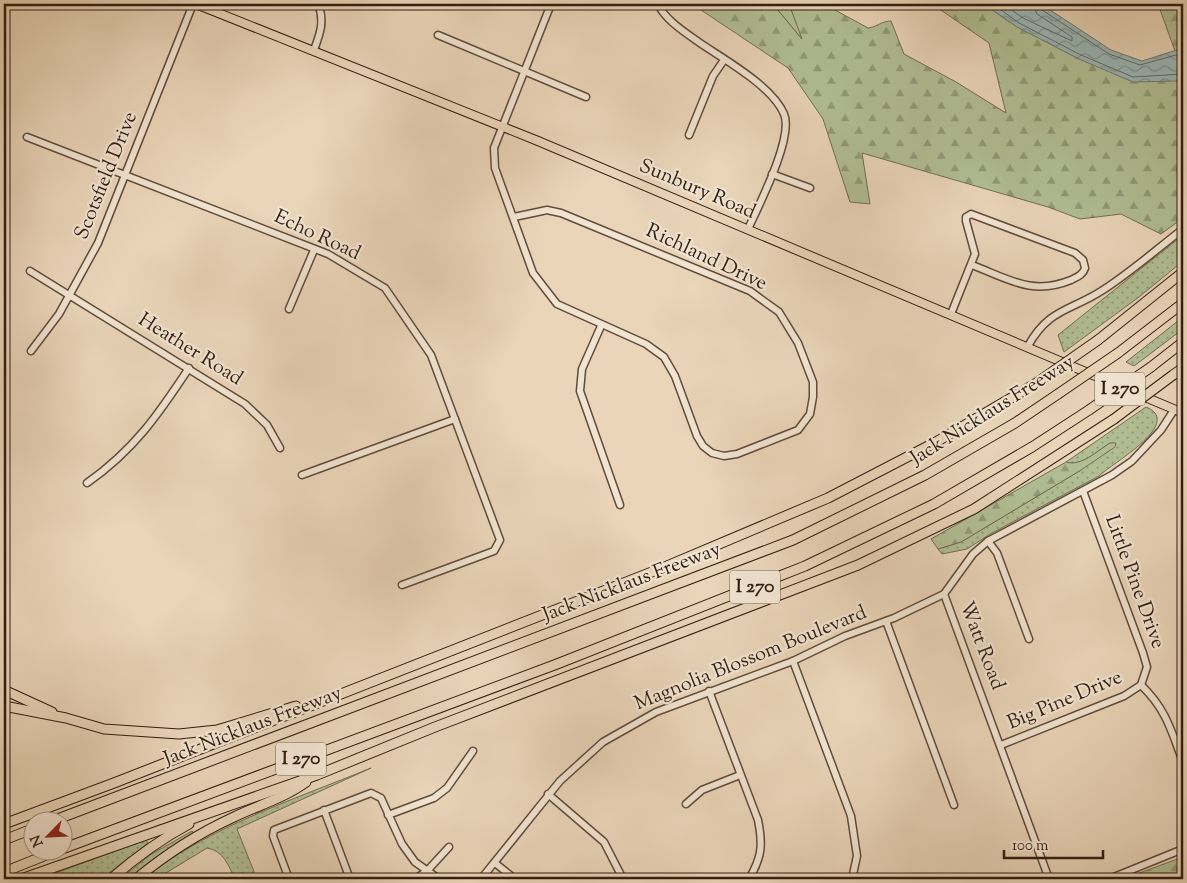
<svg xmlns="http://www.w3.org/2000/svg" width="1187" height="883" viewBox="0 0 1187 883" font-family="'Sorts Mill Goudy',serif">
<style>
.grass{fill:url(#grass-dots);stroke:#726e52}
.forest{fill:url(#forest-firs);stroke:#726e52}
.green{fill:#b1be94;stroke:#726e52}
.water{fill:url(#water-waves);stroke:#707a75}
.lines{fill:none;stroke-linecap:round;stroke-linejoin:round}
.shore{stroke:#666a64;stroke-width:1}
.minor-casing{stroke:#604c3b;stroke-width:9}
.major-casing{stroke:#321e11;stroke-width:10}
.highway-casing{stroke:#321e11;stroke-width:11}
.minor{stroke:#f1e4d2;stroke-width:6}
.major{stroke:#ead5b9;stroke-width:8}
.highway{stroke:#ead5b9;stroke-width:9}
.highway-bridge-casing{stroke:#321e11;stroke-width:11;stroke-linecap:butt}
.highway-bridge{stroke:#ead5b9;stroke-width:9}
.labels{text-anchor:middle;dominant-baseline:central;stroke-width:4.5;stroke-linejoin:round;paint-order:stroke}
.shield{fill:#f1e4d2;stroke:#6b594b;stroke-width:1}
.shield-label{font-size:19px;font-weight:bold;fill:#321e11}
.street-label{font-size:20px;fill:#321e11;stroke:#f1e4d2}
</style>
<defs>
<pattern id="grass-dots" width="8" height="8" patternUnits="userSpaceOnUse" patternTransform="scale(1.25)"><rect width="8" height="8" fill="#b1be94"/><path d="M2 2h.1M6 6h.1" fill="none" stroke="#919a77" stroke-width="1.8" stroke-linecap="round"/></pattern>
<pattern id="forest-firs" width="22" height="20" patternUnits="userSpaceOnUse" patternTransform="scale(1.25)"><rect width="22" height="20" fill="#b1be94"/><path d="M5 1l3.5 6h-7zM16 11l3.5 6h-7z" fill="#919a77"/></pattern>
<pattern id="water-waves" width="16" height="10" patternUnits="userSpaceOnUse" patternTransform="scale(1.25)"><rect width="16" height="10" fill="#9ab7b8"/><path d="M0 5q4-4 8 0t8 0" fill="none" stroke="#7e9494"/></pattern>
</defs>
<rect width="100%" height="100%" fill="#ead5b9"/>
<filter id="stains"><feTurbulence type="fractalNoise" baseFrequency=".004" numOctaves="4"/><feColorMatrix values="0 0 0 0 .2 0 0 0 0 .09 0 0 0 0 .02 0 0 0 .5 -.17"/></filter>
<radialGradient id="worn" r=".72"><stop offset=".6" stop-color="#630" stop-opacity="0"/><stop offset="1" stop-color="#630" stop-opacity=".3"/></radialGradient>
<g class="grass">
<polygon points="1183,235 1183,261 1139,297 1064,352 1058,335"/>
<polygon points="1183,317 1183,329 1134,366 1126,362"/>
<path d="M1146,407C1185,423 1111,464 1099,476L990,534L967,549L942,554L938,549L961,542L1081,470L1110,443C1097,451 1081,467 1066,462Z"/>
<path d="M371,768L237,829L257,879H235C228,865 224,851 207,848L156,879H143C210,826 293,800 371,768Z"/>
<polygon points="192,831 194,833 129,879 120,879 150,855"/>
<polygon points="146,840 148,843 101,879 39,879"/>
</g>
<g class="forest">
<path d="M692,4H773L801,38L789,4H824L868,28C877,27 882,21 891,21L904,54L956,82L1006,113L989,43L932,4H984L1008,21L1079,59L1177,81L1183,78V218L1161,234L1121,214L1080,219L1048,207L862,153L870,204L850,202L823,119L788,68Z"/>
<polygon points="1158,4 1183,4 1183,48 1175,51"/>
<path d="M1110,443H1116L1115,447L1081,470L961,542L938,549L931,539L1066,462C1081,467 1097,451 1110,443Z"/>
<polygon points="1183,857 1183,878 1168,876 1155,879 1123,879"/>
</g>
<polygon class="green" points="773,4 789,4 802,39"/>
<polygon class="water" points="984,4 1041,4 1111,50 1142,61 1183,48 1183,78 1177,81 1133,82 1079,59 1017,27"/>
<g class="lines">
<g class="shore">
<polyline points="993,4 1019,23 1081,55 1133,77 1183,74"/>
<polyline points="1003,4 1023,18 1072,41 1072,37 1037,14 1033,4"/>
<polyline points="1039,4 1042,10 1109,54 1140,65 1183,53"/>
</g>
<g class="minor-casing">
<g id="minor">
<path d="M658,4C665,20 686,33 700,43C725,60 772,86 784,114C794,137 759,205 748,229"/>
<polyline points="438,35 586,97"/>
<path d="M314,50C320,34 325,21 318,4"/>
<polyline points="689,135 713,76 724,60"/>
<polyline points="27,137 328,254 385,288 431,355 500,540 494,551 402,585"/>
<polyline points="772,174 810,188"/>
<polyline points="514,217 547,210 561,213 750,291 779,312 798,343 813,382 813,397 810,414 798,430 737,454 724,456 712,453 703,446 697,436 675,376 664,357 646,344 557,304 533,273 495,168 494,148 551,4"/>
<polyline points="30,271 245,404 267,425 280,448"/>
<polyline points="289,309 314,250"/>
<path d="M951,314L975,254L966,221V217L971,214L1075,253L1083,260L1085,268C1083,275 1077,277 1071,280C1032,296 1009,279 972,265"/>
<polyline points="601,326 582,369 580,391 620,505"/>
<path d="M1028,346C1049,308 1071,311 1103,290C1131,272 1157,249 1183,229"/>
<polyline points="31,351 59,314 98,243 193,4"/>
<polyline points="302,475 455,419"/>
<path d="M87,483C134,450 158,415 189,368"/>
<polyline points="1083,491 1143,653 1147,667 1141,685"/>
<polyline points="988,541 997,553 1029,639"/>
<polyline points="944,594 1049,879"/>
<polyline points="886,621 954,805"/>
<polyline points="793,661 851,816 857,856 852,879"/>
<path d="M1141,685C1166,709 1171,730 1183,762"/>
<path d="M709,691L758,820C763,845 762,857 749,879"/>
<polyline points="1001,745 1124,696 1141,685"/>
<polyline points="548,794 604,842 623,879"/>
<polyline points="686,804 702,790 740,775"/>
<polyline points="324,810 350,879"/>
<polyline points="388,815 434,798 447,788 473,751"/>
<polyline points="495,863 515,879"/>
<polyline points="289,879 273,836 274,830 371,793 381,798 402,844 415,862 439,879"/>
<polyline points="415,879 427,871 449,847"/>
<polyline points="481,879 560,781 603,742 656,712 793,661 845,636 894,618 944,594 973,554 988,541 1112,475 1132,461 1161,430 1174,410"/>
<polyline points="1109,879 1183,849"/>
</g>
</g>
<g class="major-casing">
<polyline id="major" points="196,4 538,141 1183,413"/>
</g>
<g class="highway-casing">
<g id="highway">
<polyline points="1098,340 1183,272"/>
<polyline points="1118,353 1183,303"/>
<polyline points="1151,367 1183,342"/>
<polyline points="1173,375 1183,368"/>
<polyline points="4,690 52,712"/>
<polyline points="4,706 66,718 104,729 179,734 217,730 296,706"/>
<polyline points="55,820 793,540 925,475 1015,423 1058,394"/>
<polyline points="4,824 114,783 667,566 828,498 936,442 1035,384"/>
<polyline points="4,840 32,829"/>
<polyline points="62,849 557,664 805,566 934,504 1032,447 1089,410"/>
<polyline points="4,872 59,850"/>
<polyline points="21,879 317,775 435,727 858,565 974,509 1114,419"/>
<path d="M111,879C135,858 161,839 189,824"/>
<path d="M136,879C165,855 199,833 234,817C259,805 284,798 306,782"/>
</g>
</g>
<use href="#minor" class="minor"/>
<use href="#major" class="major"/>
<use href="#highway" class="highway"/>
<g class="highway-bridge-casing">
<g id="highway-bridge">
<polyline points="1035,384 1098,340"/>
<polyline points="1058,394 1118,353"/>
<polyline points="1089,410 1151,367"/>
<polyline points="1114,419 1173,375"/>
</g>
</g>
<use href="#highway-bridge" class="highway-bridge"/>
</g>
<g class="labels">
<g class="shield">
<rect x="1095" y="372.5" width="50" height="33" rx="4"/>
<rect x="730" y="570.5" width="50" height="33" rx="4"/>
<rect x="276" y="742.5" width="50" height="33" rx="4"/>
</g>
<g class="shield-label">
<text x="1120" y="389">I 270</text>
<text x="755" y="587">I 270</text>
<text x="301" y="759">I 270</text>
</g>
<g class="street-label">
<text transform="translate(107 176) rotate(-68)">Scotsfield Drive</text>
<text transform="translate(697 190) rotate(23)">Sunbury Road</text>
<text transform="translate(317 236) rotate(25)">Echo Road</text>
<text transform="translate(706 258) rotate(25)">Richland Drive</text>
<text transform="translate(190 350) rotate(32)">Heather Road</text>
<text transform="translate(993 411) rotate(-32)">Jack Nicklaus Freeway</text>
<text transform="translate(1134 582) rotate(70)">Little Pine Drive</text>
<text transform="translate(632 583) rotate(-21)">Jack Nicklaus Freeway</text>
<text transform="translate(981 646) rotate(69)">Watt Road</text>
<text transform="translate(751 659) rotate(-22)">Magnolia Blossom Boulevard</text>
<text transform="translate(1065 701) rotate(-23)">Big Pine Drive</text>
<text transform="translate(253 727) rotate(-21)">Jack Nicklaus Freeway</text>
</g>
</g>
<rect width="1187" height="883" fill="none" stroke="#ead5b9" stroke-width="20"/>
<rect x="5" y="5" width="1177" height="873" fill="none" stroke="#321e11" stroke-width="2.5"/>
<rect x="10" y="10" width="1167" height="863" fill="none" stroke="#321e11"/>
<g transform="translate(48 836) rotate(246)"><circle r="24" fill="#f1e4d2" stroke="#a59585"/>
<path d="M0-4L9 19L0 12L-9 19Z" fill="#8f2418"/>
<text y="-8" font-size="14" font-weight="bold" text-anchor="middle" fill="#321e11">N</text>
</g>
<path d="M1004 850v8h99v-8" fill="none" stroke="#321e11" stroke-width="2.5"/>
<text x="1012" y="850" font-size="15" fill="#321e11" stroke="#f1e4d2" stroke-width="4" paint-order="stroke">100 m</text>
<rect width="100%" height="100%" filter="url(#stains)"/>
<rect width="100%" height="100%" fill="url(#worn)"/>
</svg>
